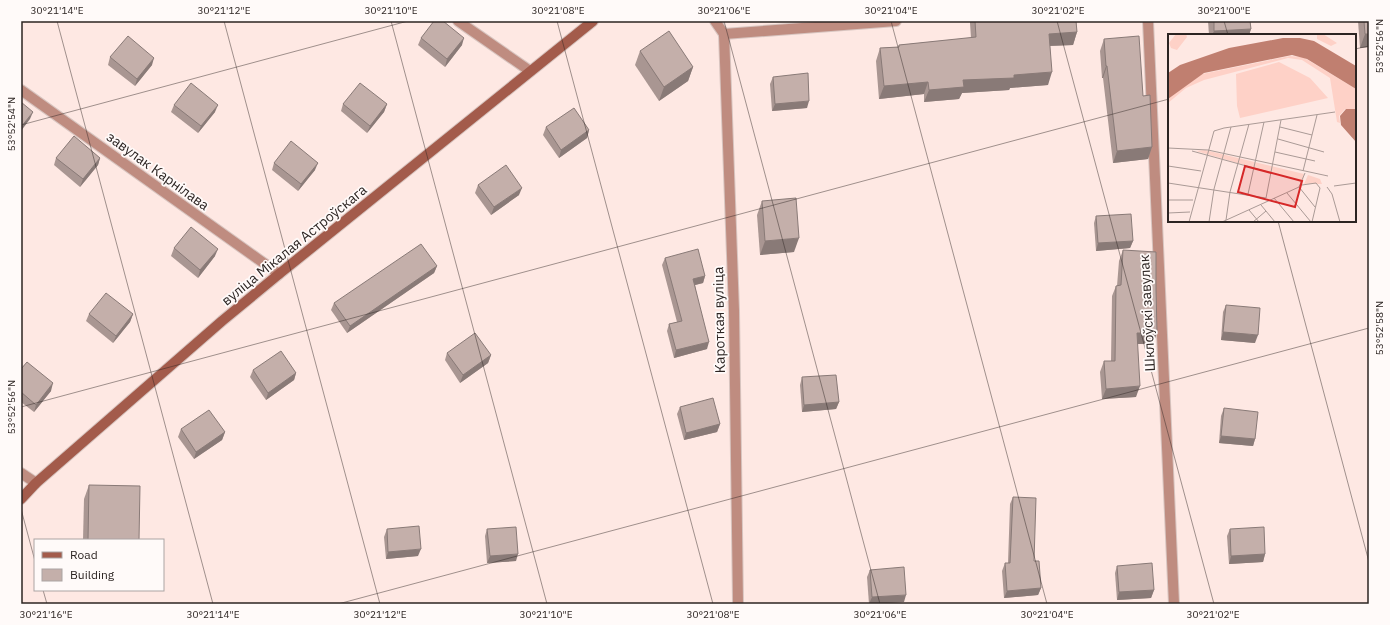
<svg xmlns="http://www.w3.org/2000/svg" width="1390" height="625" viewBox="0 0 1390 625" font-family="'IBM Plex Sans',sans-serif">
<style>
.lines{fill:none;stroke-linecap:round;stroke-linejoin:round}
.street-casing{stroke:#d8c5c0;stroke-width:12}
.secondary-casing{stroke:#d8c5c0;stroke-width:12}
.street{stroke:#bf8c80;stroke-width:10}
.secondary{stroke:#a35b4b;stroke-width:10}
.wall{fill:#a99692}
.shaded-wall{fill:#897a77}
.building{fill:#c4afaa;stroke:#897a77}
.ticks{fill:none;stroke:#2c2422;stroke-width:1;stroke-opacity:0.45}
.labels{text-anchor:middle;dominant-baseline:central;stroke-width:3.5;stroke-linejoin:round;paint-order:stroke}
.street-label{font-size:14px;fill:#2c2422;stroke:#fffaf9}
.inset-road{fill:none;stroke:#aa9a96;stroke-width:1}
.view{fill:#d62828;fill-opacity:0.15;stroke:#d62828;stroke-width:2}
.inset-edge{fill:none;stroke:#2c2422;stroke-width:2}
.neatline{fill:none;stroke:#2c2422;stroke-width:1.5}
.ticks-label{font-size:10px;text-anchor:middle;fill:#2c2422}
</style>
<rect width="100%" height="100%" fill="#fee8e3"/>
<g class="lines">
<g class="street-casing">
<g id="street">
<polyline points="458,21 530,71"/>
<polyline points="715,21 724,34"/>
<polyline points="1148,21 1174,604"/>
<polyline points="724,34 734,311 738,604"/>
<polyline points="724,34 896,21"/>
<polyline points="21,90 279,274"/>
<polyline points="21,473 36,483"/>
</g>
</g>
<g class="secondary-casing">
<polyline id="secondary" points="21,499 36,483 222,321 279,274 593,21"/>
</g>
<use href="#street" class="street"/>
<use href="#secondary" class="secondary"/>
</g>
<g class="wall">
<polygon points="970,21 1076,21 1077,32 1073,45 1050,46 1048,85 1010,88 1009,90 962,93 959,99 924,102 924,94 879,99 876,61 880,48 898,47 899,45 971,38 970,23"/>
<polygon points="1208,21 1250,21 1251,29 1249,35 1209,35"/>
<polygon points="1358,21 1369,21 1369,47 1360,48"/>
<polygon points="421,38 462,45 445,67 418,45"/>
<polygon points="1104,39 1143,96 1152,147 1148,159 1113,163 1103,78 1102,78 1100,51"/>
<polygon points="640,51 693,67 688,81 659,101 635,65"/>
<polygon points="110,57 152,65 135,86 108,65"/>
<polygon points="773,77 807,108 772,111 770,84"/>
<polygon points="343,104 387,104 384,112 367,133 341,111"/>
<polygon points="174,105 215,112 198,133 171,112"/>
<polygon points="546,127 589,130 587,138 559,158 543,135"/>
<polygon points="56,158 100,158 98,165 80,187 54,165"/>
<polygon points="274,163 315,170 298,191 272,170"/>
<polygon points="478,185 519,195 491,215 475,193"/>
<polygon points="762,201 794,252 760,255 757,215"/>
<polygon points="1096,216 1133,241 1130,248 1096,251 1094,223"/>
<polygon points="174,248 215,256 198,278 171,256"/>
<polygon points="1123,250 1153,344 1137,344 1136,397 1102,399 1100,372 1104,361 1111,361 1112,296 1116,286 1117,286 1119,261"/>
<polygon points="665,258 705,276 703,283 695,285 707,349 674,358 667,331 669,324 677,322 662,265"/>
<polygon points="437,266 434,273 347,333 331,310 334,303"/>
<polygon points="1226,305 1255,343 1221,340 1223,312"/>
<polygon points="89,314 133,314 130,322 113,343 86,321"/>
<polygon points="447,353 491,355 488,363 460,383 445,360"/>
<polygon points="21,369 51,391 34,412 21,402"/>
<polygon points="253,370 296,373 294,380 266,400 250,377"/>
<polygon points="802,377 839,402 836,409 802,412 800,385"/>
<polygon points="680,407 720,424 717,432 684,440 677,414"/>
<polygon points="1224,408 1255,439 1253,446 1219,443 1221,416"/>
<polygon points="181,429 225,432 222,440 194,459 178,437"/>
<polygon points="89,485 139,540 83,540 84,499"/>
<polygon points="1013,497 1034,561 1041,588 1038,595 1004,598 1002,571 1005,563 1008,563 1010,504"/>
<polygon points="387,529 418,556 386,559 384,537"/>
<polygon points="487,529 516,561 487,563 485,536"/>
<polygon points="1230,529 1265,554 1263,562 1229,564 1227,536"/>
<polygon points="1117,566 1154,590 1151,598 1117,600 1115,573"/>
<polygon points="870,570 904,602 869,604 867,577"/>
</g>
<g class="shaded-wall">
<polygon points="1251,29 1249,35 1212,35 1214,31"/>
<polygon points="1077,32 1073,45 1045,46 1049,34"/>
<polygon points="1365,34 1369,34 1369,47 1360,48"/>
<polygon points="464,38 462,45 445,67 447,59"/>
<polygon points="154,58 152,65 135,86 137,79"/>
<polygon points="1106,66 1107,66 1103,78 1102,78"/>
<polygon points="693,67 688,81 659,101 664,87"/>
<polygon points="1052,72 1048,85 1010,88 1009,90 962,93 959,99 924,102 929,90 963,80 1014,75"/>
<polygon points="928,82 924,94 879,99 884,86"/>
<polygon points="809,101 807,108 772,111 775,104"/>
<polygon points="387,104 384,112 367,133 370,126"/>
<polygon points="218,105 215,112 198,133 201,126"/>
<polygon points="33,112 30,119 21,131 21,127"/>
<polygon points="589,130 587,138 559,158 561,150"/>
<polygon points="1152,147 1148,159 1113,163 1117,151"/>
<polygon points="100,158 98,165 80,187 83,179"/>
<polygon points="318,163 315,170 298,191 301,184"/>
<polygon points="522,188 519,195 491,215 494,207"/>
<polygon points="799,238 794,252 760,255 765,241"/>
<polygon points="1133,241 1130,248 1096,251 1098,243"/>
<polygon points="218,249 215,256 198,278 200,270"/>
<polygon points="437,266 434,273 347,333 350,326"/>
<polygon points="705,276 703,283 691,286 693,279"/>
<polygon points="133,314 130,322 113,343 116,336"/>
<polygon points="1223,332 1258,335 1255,343 1221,340"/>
<polygon points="1137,333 1157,333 1153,344 1133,344"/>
<polygon points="709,342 707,349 674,358 676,350"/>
<polygon points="491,355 488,363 460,383 463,375"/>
<polygon points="296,373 294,380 266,400 268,393"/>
<polygon points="53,383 51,391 34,412 36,405"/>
<polygon points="1140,386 1136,397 1102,399 1106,389"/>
<polygon points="839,402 836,409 802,412 804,405"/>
<polygon points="720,424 717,432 684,440 686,433"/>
<polygon points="225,432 222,440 194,459 196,452"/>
<polygon points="1221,436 1255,439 1253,446 1219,443"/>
<polygon points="421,549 418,556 386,559 388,552"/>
<polygon points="518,554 516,561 487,563 490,556"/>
<polygon points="1265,554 1263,562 1229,564 1231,556"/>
<polygon points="1041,588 1038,595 1004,598 1007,591"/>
<polygon points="1154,590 1151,598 1117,600 1119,592"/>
<polygon points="906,595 904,602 869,604 872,597"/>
</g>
<g class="building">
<polygon points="434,21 443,21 464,38 447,59 421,38"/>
<polygon points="975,21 1076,21 1077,32 1049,34 1052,72 1014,75 1014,78 963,80 964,87 929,90 928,82 884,86 880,48 899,47 899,45 976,37"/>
<polygon points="1214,21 1250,21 1251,29 1214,31"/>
<polygon points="1364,21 1369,21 1369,34 1365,34"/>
<polygon points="669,31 693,67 664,87 640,51"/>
<polygon points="128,36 154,58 137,79 110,57"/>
<polygon points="1139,36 1143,96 1150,95 1152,147 1117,151 1107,66 1106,66 1104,39"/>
<polygon points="808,73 809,101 775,104 773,77"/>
<polygon points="191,83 218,105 201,126 174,105"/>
<polygon points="360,83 387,104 370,126 343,104"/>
<polygon points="21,102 33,112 21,127"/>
<polygon points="574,108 589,130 561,150 546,127"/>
<polygon points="74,136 100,158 83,179 56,158"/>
<polygon points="291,141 318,163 301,184 274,163"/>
<polygon points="506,165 522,188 494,207 478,185"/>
<polygon points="796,198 799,238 765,241 762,201"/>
<polygon points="1131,214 1133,241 1098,243 1096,216"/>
<polygon points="191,227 218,249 200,270 174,248"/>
<polygon points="421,244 437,266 350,326 334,303"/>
<polygon points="698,249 705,276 693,279 709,342 676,350 669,324 682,321 665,258"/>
<polygon points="1123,250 1156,252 1156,289 1157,333 1137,333 1140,386 1106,389 1104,361 1115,361 1116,286 1121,285"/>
<polygon points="106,293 133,314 116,336 89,314"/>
<polygon points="1226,305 1260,308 1258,335 1223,332"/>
<polygon points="475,333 491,355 463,375 447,353"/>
<polygon points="281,351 296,373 268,393 253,370"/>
<polygon points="27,362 53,383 36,405 21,392 21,369"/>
<polygon points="836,375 839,402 804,405 802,377"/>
<polygon points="713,398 720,424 686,433 680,407"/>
<polygon points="1224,408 1258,412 1255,439 1221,436"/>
<polygon points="209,410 225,432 196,452 181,429"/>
<polygon points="89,485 140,486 139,540 88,540"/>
<polygon points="1013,497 1036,498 1034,561 1039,561 1041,588 1007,591 1005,563 1010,563"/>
<polygon points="419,526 421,549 388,552 387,529"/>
<polygon points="516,527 518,554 490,556 487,529"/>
<polygon points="1264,527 1265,554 1231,556 1230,529"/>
<polygon points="1152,563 1154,590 1119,592 1117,566"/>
<polygon points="904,567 906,595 872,597 870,570"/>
</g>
<path class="ticks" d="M57,21L213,604M224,21L380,604M391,21L547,604M557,21L713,604M724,21L880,604M891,21L1047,604M1057,21L1214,604M1224,21L1228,35M1355,49L1369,46M21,125L408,21M1278,221L1369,562M21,407L1169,99M21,509L35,561M43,590L47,604M338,604L1369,328"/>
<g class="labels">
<g class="street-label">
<text transform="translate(158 171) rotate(36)">завулак Карнілава</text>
<text transform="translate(294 245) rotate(-39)">вуліца Мікалая Астроўскага</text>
<text transform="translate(1147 313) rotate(-93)">Шклоўскі завулак</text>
<text transform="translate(719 320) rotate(-91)">Кароткая вуліца</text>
</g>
</g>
<g transform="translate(1168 34)">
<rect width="188" height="188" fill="#fee8e3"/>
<path d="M122,22L135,23L188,55V75H177L171,82L172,89L169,88L162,44L134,26L120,24L36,46L18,54L0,69V65L6,60L34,40ZM111,28L142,44L160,64L72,84L69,72L68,40ZM37,116L136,140L135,148L28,117ZM140,141L152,145L154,150H136Z" fill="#fed1c7"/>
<path d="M8,0H18L19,3L9,16L3,14L1,9ZM149,0H155L169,9L163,12L149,5Z" fill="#fed1c7"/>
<path d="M115,4H132L146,7L188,32V55L139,25L124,21L36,39L0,65V39L12,31L61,14ZM178,75H188V108L173,91L172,82Z" fill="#c07f70"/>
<path class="inset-road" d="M112,93L144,101M110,105L156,118M0,114L40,116L160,142M24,117L104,139M107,118L147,127M0,132L33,137M135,137L149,81M0,149L98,164M134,151L148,149L152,154L144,188M166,152L188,149M131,153L147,173M159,153L164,160L172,188M119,159L143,188M80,160L96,88M98,164L113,86M106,164L126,188M0,166H25M93,171L107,188M81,176L91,188M0,179L22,178M58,186L62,158L81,90M21,188L46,97L56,94L167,78M41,188L46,155L63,93M54,188L131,153L137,139M85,188L98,177"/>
<path class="view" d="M77,132L134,147L127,173L70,158Z"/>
<rect width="188" height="188" class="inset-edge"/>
</g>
<rect width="1390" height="625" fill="none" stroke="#fffaf9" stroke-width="44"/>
<rect x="34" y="539" width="130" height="52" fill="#fffaf9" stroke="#aba4a3"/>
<rect x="42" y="552" width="20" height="6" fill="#a35b4b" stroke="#aba4a3"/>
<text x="70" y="559" font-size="12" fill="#2c2422">Road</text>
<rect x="42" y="569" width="20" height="12" fill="#c4afaa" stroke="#aba4a3"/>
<text x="70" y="579" font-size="12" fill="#2c2422">Building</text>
<rect x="22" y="22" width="1346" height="581" class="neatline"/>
<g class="ticks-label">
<text x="57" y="14">30°21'14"E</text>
<text x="224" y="14">30°21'12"E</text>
<text x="391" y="14">30°21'10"E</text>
<text x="558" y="14">30°21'08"E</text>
<text x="724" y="14">30°21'06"E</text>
<text x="891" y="14">30°21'04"E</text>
<text x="1058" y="14">30°21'02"E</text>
<text x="1224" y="14">30°21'00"E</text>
<text transform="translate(1379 46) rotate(-90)" y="4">53°52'56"N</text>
<text transform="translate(11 124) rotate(-90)" y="4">53°52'54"N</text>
<text transform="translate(1379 328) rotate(-90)" y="4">53°52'58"N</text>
<text transform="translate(11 407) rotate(-90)" y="4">53°52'56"N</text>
<text x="46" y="618">30°21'16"E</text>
<text x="213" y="618">30°21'14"E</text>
<text x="380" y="618">30°21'12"E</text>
<text x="546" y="618">30°21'10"E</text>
<text x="713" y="618">30°21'08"E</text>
<text x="880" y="618">30°21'06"E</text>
<text x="1047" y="618">30°21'04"E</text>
<text x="1213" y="618">30°21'02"E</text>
</g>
</svg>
